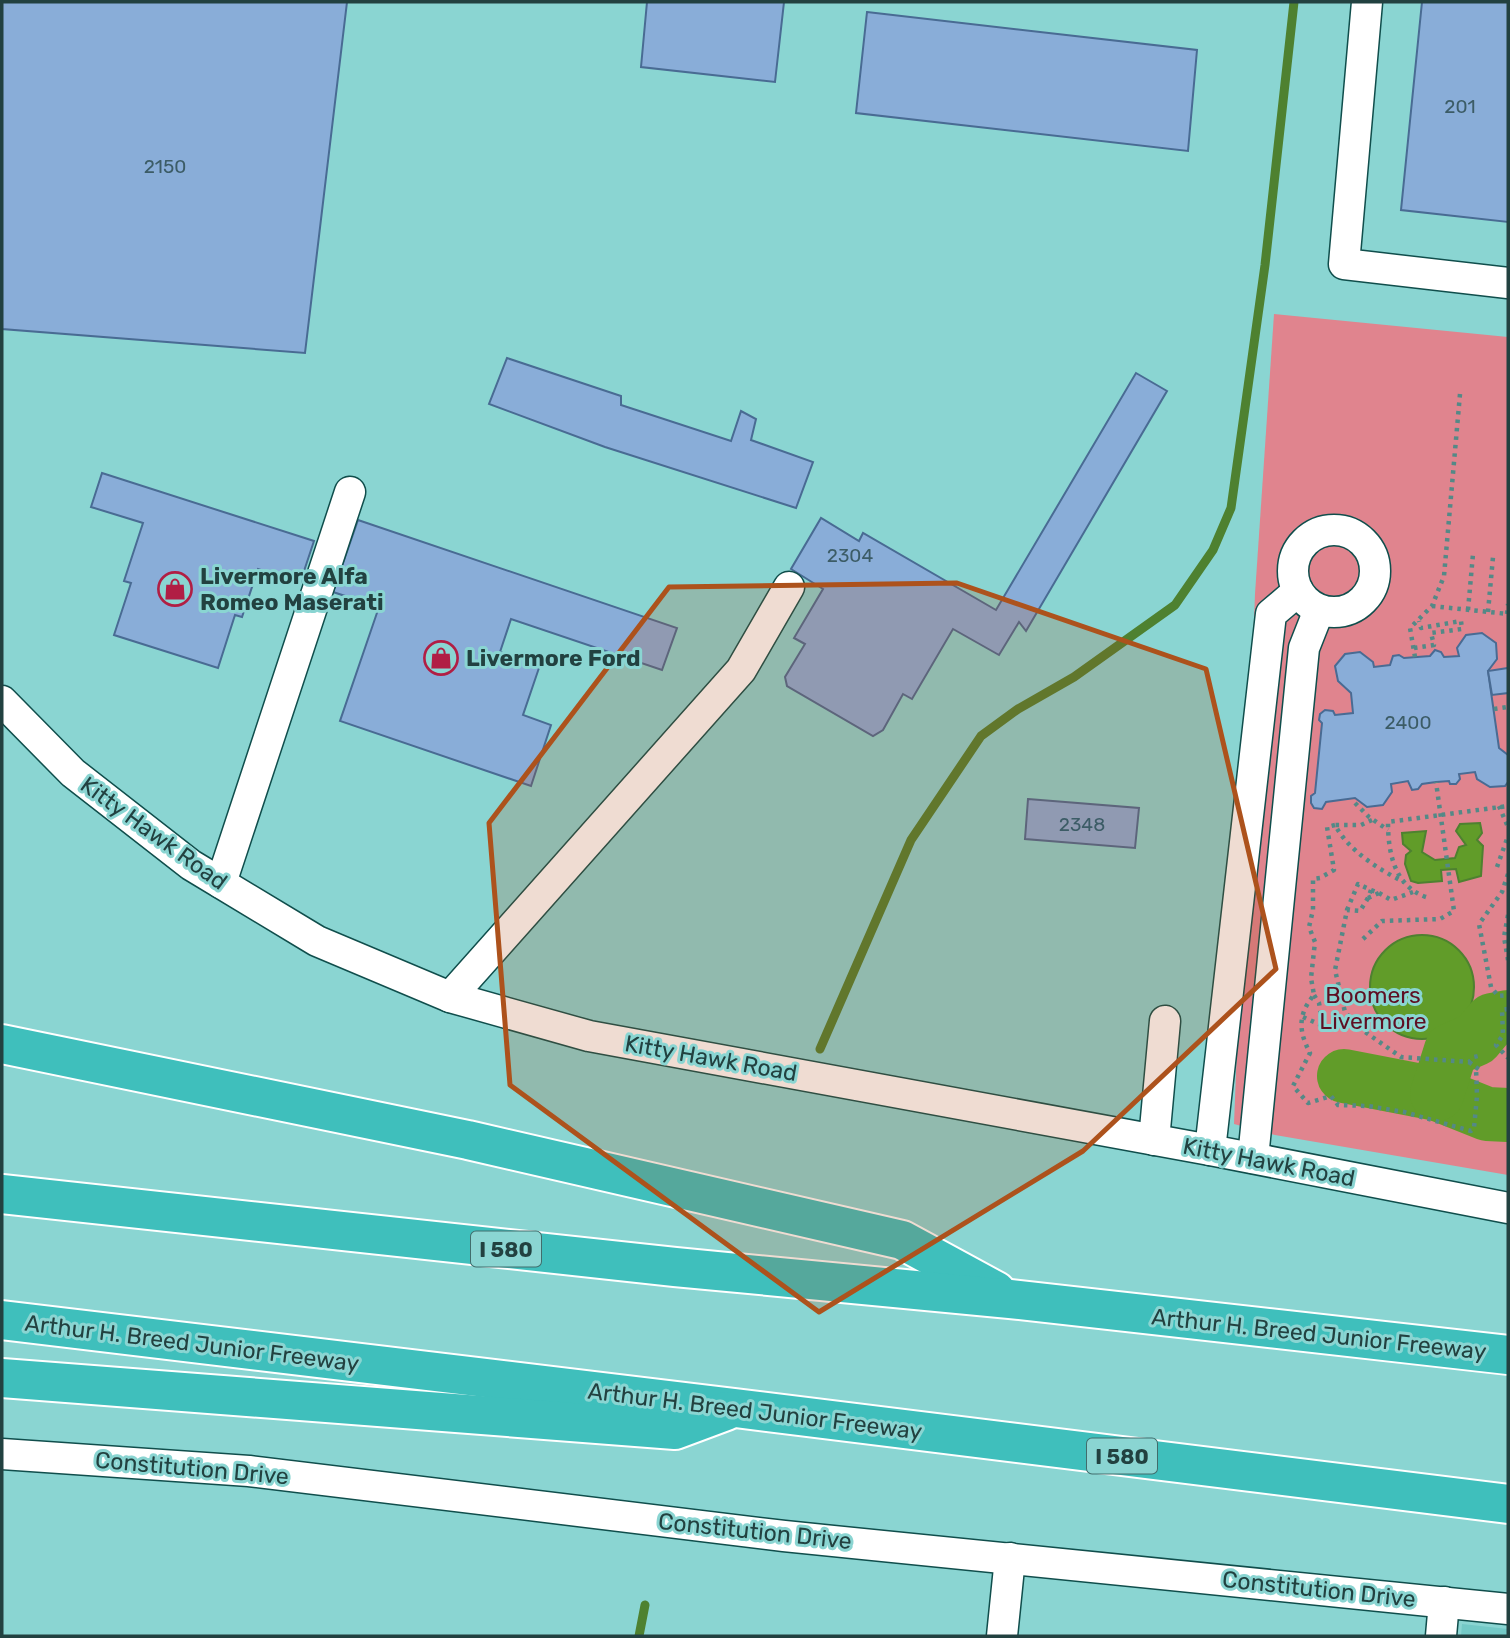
<svg xmlns="http://www.w3.org/2000/svg" width="1510" height="1638" viewBox="0 0 1510 1638" font-family="Rubik,sans-serif">
<style>
.built{fill:#73c9c6}
.green{fill:#e0848e}
.water{fill:#619c29;stroke:#4e8130;stroke-width:2}
.lines{fill:none;stroke-linecap:round;stroke-linejoin:round}
.stream{stroke:#4e8130;stroke-width:9}
.river{stroke:#619c29;stroke-width:54}
.building{fill:#89add8;stroke:#496b93;stroke-width:2}
.minor-casing{stroke:#104e4c;stroke-width:33}
.highway-casing{stroke:#fff;stroke-width:42}
.path{stroke:#548987;stroke-width:4.5;stroke-dasharray:3.5 5;stroke-linecap:butt}
.minor{stroke:#fff;stroke-width:30}
.highway{stroke:#3fbfbc;stroke-width:38}
.marked{fill:#ad521c;fill-opacity:0.2;stroke:#ad521c;stroke-width:5;stroke-linejoin:round}
.labels{text-anchor:middle;dominant-baseline:central;stroke-width:6;stroke-linejoin:round;paint-order:stroke}
.number-label{font-size:19px;fill:#3c5c66}
.shield{fill:#8ad5d2;stroke:#416d6c;stroke-width:2}
.shield-label{font-size:21px;font-weight:bold;fill:#224140}
.poi-label{font-size:23px;font-weight:bold;fill:#224140;stroke:#8ad5d2;text-anchor:start}
.street-label{font-size:23px;fill:#224140;stroke:#8ad5d2}
.park-label{font-size:23px;fill:#5e0e22;stroke:#8ad5d2}
</style>
<rect width="100%" height="100%" fill="#8ad5d2"/>
<polygon class="built" points="1462,1624 1508,1629 1508,1636 1461,1636"/>
<polygon class="green" points="1274,314 1508,337 1508,1175 1275,1135 1234,1124 1255,594"/>
<g class="water">
<polygon points="1480,823 1482,833 1477,840 1483,846 1481,876 1459,882 1456,869 1441,870 1442,881 1418,883 1411,881 1405,864 1406,855 1411,851 1403,844 1402,833 1426,831 1422,852 1435,860 1455,858 1459,847 1466,845 1456,831 1460,824"/>
<circle cx="1422" cy="987" r="52"/>
</g>
<g class="lines">
<g class="stream">
<polyline points="820,1049 911,840 981,736 1018,709 1074,677 1175,605 1213,550 1231,508 1265,265 1294,2"/>
<polyline points="639,1636 645,1605"/>
</g>
<g class="river">
<polyline points="1344,1076 1437,1094 1487,1114 1508,1115"/>
<polyline points="1437,1094 1451,1050 1476,1039 1492,1020 1508,1017"/>
</g>
</g>
<g class="building">
<polygon points="2,2 347,2 305,353 2,329"/>
<polygon points="647,2 784,2 775,82 641,67"/>
<polygon points="1422,2 1508,2 1508,222 1401,210"/>
<polygon points="867,12 1197,50 1188,151 856,113"/>
<polygon points="507,358 621,396 621,405 731,441 741,411 756,419 751,440 813,462 796,508 605,447 489,404"/>
<polygon points="1136,373 1167,391 1026,631 1019,622 999,655 953,629 912,699 903,694 883,730 873,736 787,686 785,677 805,644 794,638 823,589 791,569 821,518 859,541 863,533 996,610"/>
<polygon points="102,473 314,541 300,583 258,569 242,617 235,615 218,668 114,635 131,583 124,581 143,523 91,507"/>
<polygon points="358,520 677,628 662,670 511,619 500,652 540,665 523,715 551,725 531,786 340,721 379,607 333,592"/>
<polygon points="1482,633 1496,643 1497,659 1488,671 1499,748 1508,755 1508,782 1505,786 1490,787 1477,779 1475,772 1459,774 1460,779 1456,784 1450,784 1449,781 1436,782 1422,784 1418,789 1412,790 1408,781 1391,784 1392,792 1383,805 1367,807 1355,798 1326,802 1322,809 1314,808 1311,803 1311,796 1315,793 1322,723 1319,720 1320,714 1325,710 1333,711 1335,715 1353,713 1351,693 1338,681 1335,666 1345,654 1360,652 1373,662 1374,667 1390,665 1393,656 1399,655 1404,658 1430,656 1435,650 1441,652 1444,657 1459,656 1457,648 1466,635"/>
<polygon points="1508,668 1508,693 1492,695 1488,671"/>
<polygon points="1028,799 1139,808 1135,848 1025,839"/>
</g>
<g class="lines">
<g class="minor-casing">
<g id="minor">
<polyline points="1367,2 1344,264 1508,283"/>
<circle cx="1334" cy="571" r="41"/>
<polyline points="2,701 73,773 191,865 317,941 450,997 589,1036 1210,1150 1508,1208"/>
<polyline points="221,883 350,492"/>
<polyline points="450,997 741,670 789,587"/>
<polyline points="1154,1140 1165,1021"/>
<polyline points="1210,1150 1271,614 1298,591"/>
<polyline points="1253,1158 1304,648 1319,610"/>
<polyline points="2,1454 249,1471 784,1536 1508,1609"/>
<polyline points="1002,1636 1010,1558"/>
<polyline points="1441,1636 1444,1602"/>
</g>
</g>
<g class="highway-casing">
<g id="highway">
<polyline points="2,1044 468,1140 902,1240 996,1291"/>
<polyline points="2,1194 675,1267 1010,1299 1508,1355"/>
<polyline points="2,1320 735,1408 1508,1504"/>
<polyline points="2,1378 675,1430 726,1411"/>
</g>
</g>
<g class="path">
<polyline points="1432,606 1508,614"/>
<polyline points="1468,610 1473,554"/>
<polyline points="1488,612 1493,557"/>
<polyline points="1507,614 1508,604"/>
<polyline points="1414,648 1434,645 1431,633 1462,629 1461,621 1421,628 1419,621"/>
<polyline points="1415,657 1410,628 1432,606 1444,576 1460,394"/>
<polyline points="1494,709 1508,707"/>
<polyline points="1355,803 1369,817 1388,830"/>
<polyline points="1499,806 1508,827"/>
<path d="M1372,820L1361,825H1335C1349,851 1378,869 1404,882"/>
<path d="M1335,825L1327,827L1334,870L1320,878L1313,879V910L1309,927L1315,942L1311,978L1314,995C1297,1015 1299,1032 1310,1053L1293,1086L1308,1103L1331,1096L1338,1105L1368,1106L1404,1112L1471,1131L1474,1128L1477,1096L1476,1068"/>
<polyline points="1497,867 1508,836"/>
<polyline points="1508,874 1502,892 1479,924 1491,987 1498,996 1508,995"/>
<polyline points="1379,893 1391,900 1413,892"/>
<path d="M1426,897C1394,886 1388,852 1388,822L1508,806"/>
<polyline points="1368,898 1360,911 1347,910 1335,970 1345,1012 1358,1027 1401,1057 1469,1062 1474,1057 1482,1055"/>
<polyline points="1347,910 1358,884 1371,890 1368,898 1379,893 1371,890"/>
<polyline points="1508,915 1504,937 1508,960"/>
<polyline points="1363,939 1382,921 1440,919 1454,911 1436,782"/>
<polyline points="1508,1009 1502,1010 1503,1035 1496,1045 1508,1058"/>
<polyline points="1303,1017 1323,1026 1319,1003 1314,995"/>
<polyline points="1469,1062 1481,1071"/>
</g>
<use href="#minor" class="minor"/>
<use href="#highway" class="highway"/>
</g>
<path class="marked" d="M957,583L1206,669L1276,969L1083,1151L819,1312L510,1085L489,823L669,587Z"/>
<defs>
<g id="shop-ring" transform="scale(1.75)"><circle r="9.5" fill="#8ad5d2" stroke="#b11e44" stroke-width="1.5"/><path d="M-5-2.5h2.3a2.7 3.5 0 0 1 5.4 0H5L5.5 6h-11ZM-1.5-2.5h3a1.5 2.3 0 0 0-3 0Z" fill="#b11e44"/></g>
</defs>
<g fill-rule="evenodd">
<use href="#shop-ring" x="175" y="589"/>
<use href="#shop-ring" x="441" y="658"/>
</g>
<g class="labels">
<g class="number-label">
<text x="1460" y="106">201</text>
<text x="165" y="166">2150</text>
<text x="850" y="555">2304</text>
<text x="1408" y="722">2400</text>
<text x="1082" y="824">2348</text>
</g>
<g class="shield">
<rect x="471" y="1231.5" width="70" height="35" rx="5"/>
<rect x="1087" y="1438.5" width="70" height="35" rx="5"/>
</g>
<g class="shield-label">
<text x="506" y="1249">I 580</text>
<text x="1122" y="1456">I 580</text>
</g>
<g class="poi-label">
<text x="200" y="576">Livermore Alfa<tspan x="200" dy="26">Romeo Maserati</tspan></text>
<text x="466" y="658">Livermore Ford</text>
</g>
<g class="street-label">
<text transform="translate(154 833) rotate(36)">Kitty Hawk Road</text>
<text transform="translate(711 1058) rotate(10)">Kitty Hawk Road</text>
<text transform="translate(1269 1162) rotate(11)">Kitty Hawk Road</text>
<text transform="translate(1319 1334) rotate(6)">Arthur H. Breed Junior Freeway</text>
<text transform="translate(192 1343) rotate(7)">Arthur H. Breed Junior Freeway</text>
<text transform="translate(755 1411) rotate(7)">Arthur H. Breed Junior Freeway</text>
<text transform="translate(192 1468) rotate(5)">Constitution Drive</text>
<text transform="translate(755 1531) rotate(6)">Constitution Drive</text>
<text transform="translate(1319 1589) rotate(6)">Constitution Drive</text>
</g>
<g class="park-label">
<text x="1373" y="995">Boomers<tspan x="1373" dy="26">Livermore</tspan></text>
</g>
</g>
<rect width="1510" height="1638" fill="none" stroke="#224140" stroke-width="7"/>
</svg>
